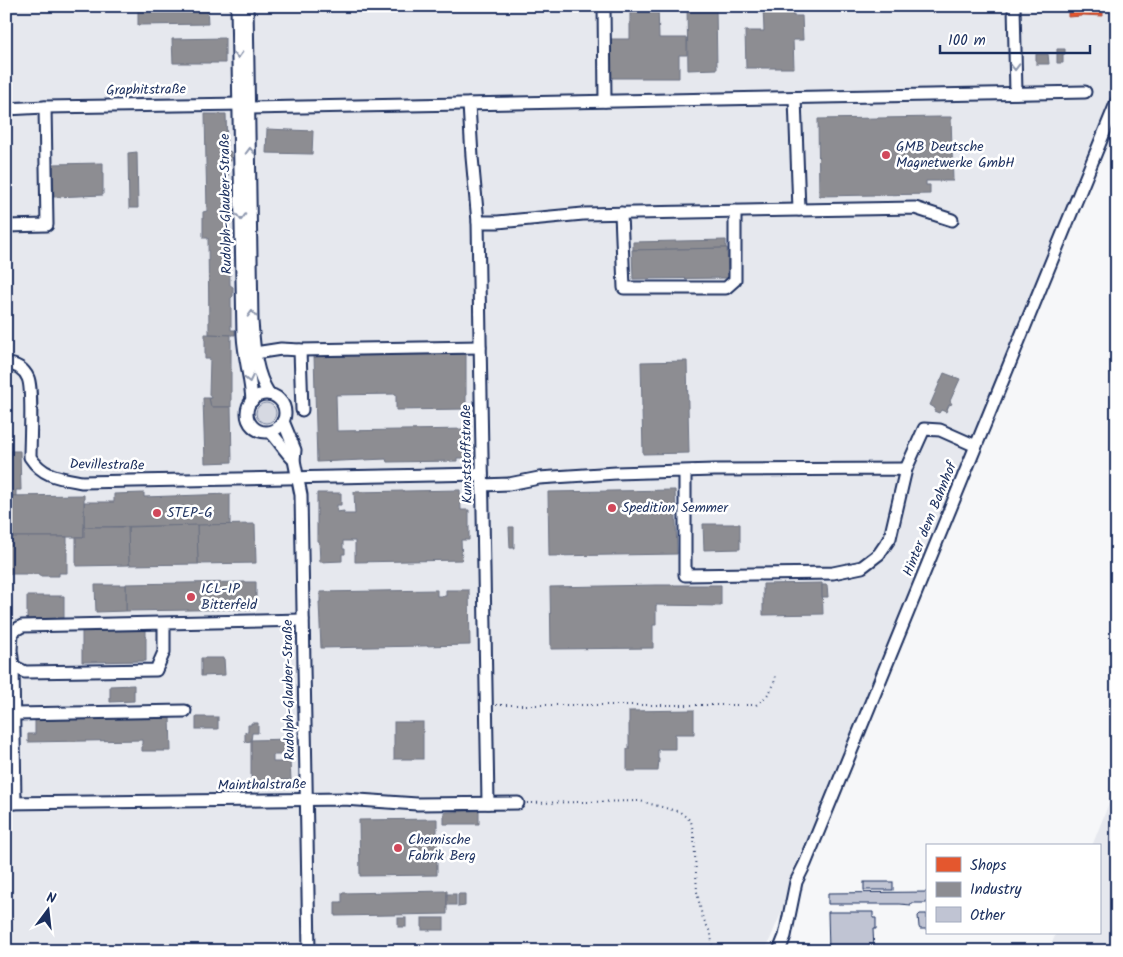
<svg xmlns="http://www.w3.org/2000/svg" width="1123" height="957" viewBox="0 0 1123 957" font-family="Kalam,sans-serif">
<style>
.built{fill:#e6e8ee}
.green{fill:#d6d9e2;stroke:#7884a0}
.shops{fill:#e4572e;stroke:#a84b3c}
.industry{fill:#8d8d92;stroke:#6b7182}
.building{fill:#c0c4d3;stroke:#1b2f5e}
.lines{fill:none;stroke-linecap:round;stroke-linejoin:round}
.minor-casing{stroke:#1b2f5e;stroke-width:15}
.path{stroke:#1b2f5e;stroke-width:2;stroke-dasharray:1 4;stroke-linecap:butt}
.minor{stroke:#fff;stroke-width:11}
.oneway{stroke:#8d97ae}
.poi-dot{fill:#d1495b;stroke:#fff;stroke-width:2}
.labels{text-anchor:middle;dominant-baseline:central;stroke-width:5;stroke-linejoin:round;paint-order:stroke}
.street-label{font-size:14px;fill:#1b2f5e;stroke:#fff}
.poi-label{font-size:14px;fill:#1b2f5e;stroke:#fff;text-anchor:start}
</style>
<rect width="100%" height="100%" fill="#f6f7f9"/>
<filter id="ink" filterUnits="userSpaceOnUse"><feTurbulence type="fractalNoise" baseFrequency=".02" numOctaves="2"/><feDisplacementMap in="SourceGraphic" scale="10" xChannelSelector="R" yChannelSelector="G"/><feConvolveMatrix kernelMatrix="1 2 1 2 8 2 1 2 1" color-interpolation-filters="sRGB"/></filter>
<g filter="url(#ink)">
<g class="built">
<polygon points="6,6 1117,6 1117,136 1104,151 765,951 6,951"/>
<polygon points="1117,783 1117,951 1049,951 1056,933 1099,933 1099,846 1092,846"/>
</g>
<circle class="green" cx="266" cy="413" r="10"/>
<polygon class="shops" points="1068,6 1103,6 1103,16 1082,15 1082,16 1068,17"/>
<g class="industry">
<polygon points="138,6 207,6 208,24 138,25"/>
<polygon points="630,6 658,6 659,38 687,38 687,55 679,55 679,78 608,78 608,39 630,39"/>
<polygon points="687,6 793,6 793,16 802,16 803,40 793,40 794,68 746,68 745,31 764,31 763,7 716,8 717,69 688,70"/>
<polygon points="225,38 225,63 173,63 172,39"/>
<polygon points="1057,49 1065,49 1065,54 1063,54 1063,63 1057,63"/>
<polygon points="1036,54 1048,54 1049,64 1036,64"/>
<polygon points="205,114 226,114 227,150 231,152 231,161 228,164 229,211 231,215 229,218 229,231 232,234 229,238 230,285 233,287 233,296 231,298 231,330 235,330 235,335 209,334 209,330 208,238 203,238 203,212 207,211"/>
<polygon points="940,117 951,117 953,181 926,181 926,185 930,185 930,194 819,196 818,119"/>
<polygon points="267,129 313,131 312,154 266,153"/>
<polygon points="137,152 138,208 129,208 128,153"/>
<polygon points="103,163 103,195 54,197 53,164"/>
<polygon points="726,240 726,248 633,250 633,242"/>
<polygon points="727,248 728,278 633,279 632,250"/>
<polygon points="205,334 231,335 231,407 211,407 209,398 211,398 209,394 210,359 205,359"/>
<polygon points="466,352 466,409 396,410 396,394 336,395 337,431 467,429 468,458 457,458 457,461 387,462 386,459 317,462 314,355"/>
<polygon points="687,361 689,453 643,454 641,362"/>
<polygon points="944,373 960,379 950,401 952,404 949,405 946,412 941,410 939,413 934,411 935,408 930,405"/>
<polygon points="203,398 209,398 211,407 231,407 232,462 205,463"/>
<polygon points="6,451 20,451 21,490 16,490 16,496 6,496"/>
<polygon points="460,490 461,510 469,510 469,540 461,540 462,560 355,562 355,541 343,541 343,549 345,549 345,554 342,554 342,561 320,562 319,541 317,541 317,493 341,493 341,505 337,505 337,512 344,511 344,514 355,514 354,492"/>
<polygon points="675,490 677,554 549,556 548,492"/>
<polygon points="144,493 144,497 230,494 230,525 84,527 84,502 114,502 114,494"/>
<polygon points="84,495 84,537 6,537 6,496"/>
<polygon points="255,524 256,563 198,564 197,525"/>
<polygon points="703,524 740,524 740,549 704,550"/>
<polygon points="197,525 198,564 129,565 128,527"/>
<polygon points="84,527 128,527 129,565 76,566 76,537 84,537"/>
<polygon points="509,527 514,527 514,548 510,548"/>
<polygon points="6,537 67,537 67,573 59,573 59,576 39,576 39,574 6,574"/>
<polygon points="244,582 256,582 256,609 126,611 126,584"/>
<polygon points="822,583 823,614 763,615 763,584"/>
<polygon points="95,585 126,585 126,611 96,612"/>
<polygon points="656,585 721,585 721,606 656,605 656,625 653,625 653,648 551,649 550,587"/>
<polygon points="822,585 827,585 828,597 822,597"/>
<polygon points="437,590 437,596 446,596 446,590 469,590 470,645 321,648 319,602 320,602 320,592"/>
<polygon points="27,596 64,596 64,618 27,619"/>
<polygon points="146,630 146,661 82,662 82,631"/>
<polygon points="201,658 224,658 225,675 201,676"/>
<polygon points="134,685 134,701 110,702 110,686"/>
<polygon points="694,710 694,734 675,734 675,749 658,749 658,759 659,759 658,771 627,771 627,749 629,749 629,711"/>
<polygon points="170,717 171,751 142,751 142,740 28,742 28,734 35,734 35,720"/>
<rect x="196" y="717" width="22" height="12"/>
<rect x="394" y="722" width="29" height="37"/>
<polygon points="251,723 258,723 258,733 252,733 251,741 245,742 245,732 248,732 248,725 251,725"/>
<polygon points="290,739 290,755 273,755 273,762 290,762 291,780 251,781 251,740"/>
<polygon points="479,811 479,824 444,824 444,812"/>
<polygon points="437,819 437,875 360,876 359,820"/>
<polygon points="447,891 447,914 335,916 335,902 342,902 342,893"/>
<rect x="447" y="894" width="9" height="11"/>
<polygon points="458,894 465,894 465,906 458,907"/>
<rect x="398" y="918" width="8" height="9"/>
<rect x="422" y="918" width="22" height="12"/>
</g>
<g class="building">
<rect x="864" y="882" width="29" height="8"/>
<polygon points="927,892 927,903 911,903 911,905 900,904 828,904 828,893"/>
<polygon points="828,912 873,912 873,918 876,918 876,929 873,929 874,951 829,951"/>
<polygon points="920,914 927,914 927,929 920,929 919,927 918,916"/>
</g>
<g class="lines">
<g class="minor-casing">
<g id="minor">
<path d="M237,6L243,335C244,357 251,379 252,401"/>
<path d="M247,6L252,321C254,347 255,372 269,394"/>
<polyline points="604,6 605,101"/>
<polyline points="1014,6 1016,93"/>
<polyline points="795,98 799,210"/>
<polyline points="469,104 472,157 478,222 488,803"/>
<polyline points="249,108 1085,92"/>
<polyline points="6,109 45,107 244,104"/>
<polyline points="621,213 624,288 726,288 735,280 735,211"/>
<polyline points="478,222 498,222 583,214 915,208 952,220"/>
<polyline points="6,226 47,225 45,107"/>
<polyline points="300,350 480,347"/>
<polyline points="255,353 281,349 300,350 302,410"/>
<path d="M6,364C16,364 24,369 28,378C33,389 30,442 30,457C43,477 60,478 82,482L482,474"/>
<circle cx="266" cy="413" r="19"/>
<polyline points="283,421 295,450 294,460 301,495 309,951"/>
<path d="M270,432C279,440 284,451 294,460"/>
<polyline points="906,469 924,429 940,430 976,446"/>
<polyline points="482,485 509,484 539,478 616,473 714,470 906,469 890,538 879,554 862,567 833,573 685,575 685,471"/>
<polyline points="164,623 164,652 156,670 25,672 13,666 11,650 12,632 22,626 303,620"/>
<polyline points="13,666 15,803"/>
<polyline points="15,714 185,711"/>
<polyline points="6,803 344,799 417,804 518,803"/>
<polyline points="779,951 785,936 796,882 805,864 1117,101"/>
</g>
</g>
<g class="path">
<path d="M496,705H756C768,696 774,689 776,674"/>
<polyline points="527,803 640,801 680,812 691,821 694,837 697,892 702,916 711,934 713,951"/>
</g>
<use href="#minor" class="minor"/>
</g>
<defs><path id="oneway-chevron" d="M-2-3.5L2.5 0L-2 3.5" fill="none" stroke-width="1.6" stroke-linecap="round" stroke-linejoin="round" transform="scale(1.25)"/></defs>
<g class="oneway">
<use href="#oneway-chevron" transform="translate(238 55) rotate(89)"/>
<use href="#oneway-chevron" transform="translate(1015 67) rotate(89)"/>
<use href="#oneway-chevron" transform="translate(250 151) rotate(-91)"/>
<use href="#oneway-chevron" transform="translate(241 217) rotate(89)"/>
<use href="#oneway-chevron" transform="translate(252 314) rotate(-91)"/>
<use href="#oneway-chevron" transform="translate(249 379) rotate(78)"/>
</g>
</g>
<g class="poi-dot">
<circle cx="886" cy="155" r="5"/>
<circle cx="612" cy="508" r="5"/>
<circle cx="157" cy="513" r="5"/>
<circle cx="191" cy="597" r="5"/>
<circle cx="398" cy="848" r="5"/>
</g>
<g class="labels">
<g class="street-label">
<text transform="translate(146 90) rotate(-1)">Graphitstraße</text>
<text transform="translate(226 204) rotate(-91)">Rudolph-Glauber-Straße</text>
<text transform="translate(467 454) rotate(-91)">Kunststoffstraße</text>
<text transform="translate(107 465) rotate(1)">Devillestraße</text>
<text transform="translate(930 519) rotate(-68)">Hinter dem Bahnhof</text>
<text transform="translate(289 690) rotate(-91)">Rudolph-Glauber-Straße</text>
<text transform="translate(262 785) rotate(-1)">Mainthalstraße</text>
</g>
<g class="poi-label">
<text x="896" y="147">GMB Deutsche<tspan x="896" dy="16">Magnetwerke GmbH</tspan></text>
<text x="622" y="508">Spedition Semmer</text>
<text x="167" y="513">STEP-G</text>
<text x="201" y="589">ICL-IP<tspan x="201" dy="16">Bitterfeld</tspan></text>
<text x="408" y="840">Chemische<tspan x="408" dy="16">Fabrik Berg</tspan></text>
</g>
</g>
<rect width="1123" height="957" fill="none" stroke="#fff" stroke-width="25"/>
<rect x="12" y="12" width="1098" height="932" fill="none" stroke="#1b2f5e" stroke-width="2" filter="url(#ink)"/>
<rect x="926" y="844" width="175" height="90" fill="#ffffff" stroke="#a4acbf"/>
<rect x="936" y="857" width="25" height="15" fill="#e4572e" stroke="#a4acbf"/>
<text x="970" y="870" font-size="15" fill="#1b2f5e">Shops</text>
<rect x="936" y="882" width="25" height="15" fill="#8d8d92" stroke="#a4acbf"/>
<text x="970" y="894" font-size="15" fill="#1b2f5e">Industry</text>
<rect x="936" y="907" width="25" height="15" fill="#c0c4d3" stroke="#a4acbf"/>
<text x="970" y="920" font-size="15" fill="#1b2f5e">Other</text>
<g transform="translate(48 910) rotate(15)" stroke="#ffffff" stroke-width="4" paint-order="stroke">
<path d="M0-4L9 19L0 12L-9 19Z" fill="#1b2f5e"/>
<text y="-8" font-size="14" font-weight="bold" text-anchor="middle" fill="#1b2f5e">N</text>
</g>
<path d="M940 45v8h150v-8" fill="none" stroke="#1b2f5e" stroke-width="2.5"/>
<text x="948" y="45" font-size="15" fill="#1b2f5e" stroke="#ffffff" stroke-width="4" paint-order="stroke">100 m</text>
</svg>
